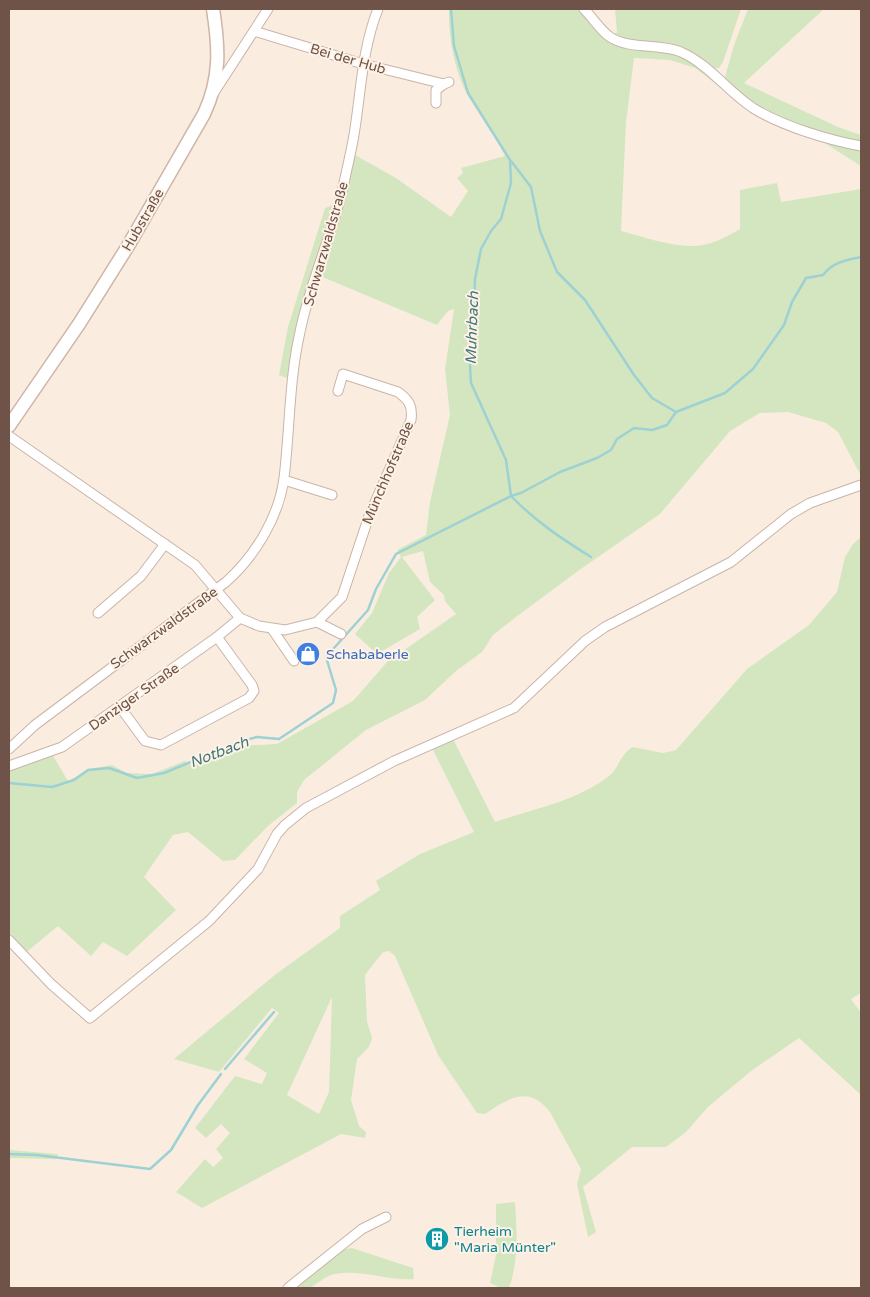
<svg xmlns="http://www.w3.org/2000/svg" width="870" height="1297" viewBox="0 0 870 1297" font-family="'Varela Round',sans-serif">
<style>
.green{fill:#d4e6c0;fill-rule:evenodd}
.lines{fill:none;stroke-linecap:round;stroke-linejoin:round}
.stream{stroke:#9dd1d3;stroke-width:2.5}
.minor-casing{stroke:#cab4a8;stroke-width:11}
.secondary-casing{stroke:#cfb5a8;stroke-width:15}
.minor{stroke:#fff;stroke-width:9}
.secondary{stroke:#fff;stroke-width:12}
.labels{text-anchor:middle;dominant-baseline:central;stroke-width:4;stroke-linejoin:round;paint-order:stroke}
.street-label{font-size:14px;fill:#6f5349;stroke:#fef2e6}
.shop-label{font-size:14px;fill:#366cbe;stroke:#fef2e6;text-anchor:start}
.culture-label{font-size:14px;fill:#0d838f;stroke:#fef2e6;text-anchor:start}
.water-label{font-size:15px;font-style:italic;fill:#42787b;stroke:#fef2e6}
</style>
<rect width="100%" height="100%" fill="#faede0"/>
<g class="green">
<path d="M449,9H579L601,33L668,51L690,60L740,102L695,68L670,60L634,58L626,122L621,231C648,238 684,252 711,243C721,240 731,234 740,229V190L777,183L781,202L861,189V476L838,432L826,423L788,412L760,413L730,431L660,514L578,571L516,617L493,635L482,652L456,671L425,700L366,730L304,780L297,792V803L268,826L235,860L223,861L188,832L173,835L144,877L176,910L127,956L103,942L91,956L58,926L24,954L9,938V771L52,754L68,781L90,769L112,765L127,773L152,774L185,761L193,767L237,746L277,744L353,701L387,662L456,614L445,601L444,595L430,582L423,551L402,557L435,600L417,617L420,629L377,654L355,634L372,613L389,573L401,557L397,550L426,535L430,502L450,415L445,369L454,309L448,311L437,325L320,276L335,233L355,155L396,178L451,217L468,191L457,178L463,173L461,168L505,156C496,136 481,118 470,99C455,75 448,37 449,9Z"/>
<polygon points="615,9 741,9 723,62 719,68 715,68 693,55 623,39 610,33 617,33"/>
<path d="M748,9H824L744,83L838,127L861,135V142C811,131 765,116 726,81L725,77L734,45Z"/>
<polygon points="812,135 861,149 861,166"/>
<polygon points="333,205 301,309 287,378 279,375 288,327 325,208"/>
<path d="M861,537V993L851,999L861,1013V1095L799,1038L751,1071L708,1107L686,1132L666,1147H632L583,1187L596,1232L588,1237L577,1184L581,1169L550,1112C528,1084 508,1099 485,1114L477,1113L438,1055L395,956L389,951L383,952L365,975L367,1021L372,1038L369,1047L357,1059L351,1100L359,1126L366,1132L365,1138L341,1134L202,1208L176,1192L205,1159L213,1167L223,1158L216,1149L230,1133L221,1124L206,1138L195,1128L235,1076L262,1084L267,1073L244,1059L279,1013L272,1008L219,1072L174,1059L276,974L340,928V916L380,890L376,881L420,854L474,832L431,746L452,737L495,822C533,809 577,801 609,776C620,767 619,755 633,747L663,753L676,750L747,669L809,625L837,592L845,557L853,544ZM332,997L329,1092L319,1114L287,1095Z"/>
<polygon points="10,1150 58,1154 56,1159 9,1158"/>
<path d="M515,1202C517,1232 519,1259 509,1288H501L490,1283L496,1255V1204Z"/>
<path d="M352,1248L413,1268L414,1279C387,1281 361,1269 335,1274C324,1276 316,1286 308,1288C303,1289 297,1288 292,1288L341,1250Z"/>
</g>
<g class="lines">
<g class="stream">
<polyline points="451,9 454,46 468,93 510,160 511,183 501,219 491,231 481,249 475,279 474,316 469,349 471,383 506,460 511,496"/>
<polyline points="511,161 531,187 540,231 557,272 585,300 634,375 652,398 676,412"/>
<path d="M511,496C535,521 562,539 591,557"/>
<path d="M9,783L52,787L74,780L88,770L109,768L137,778L164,773L242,741L257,737L279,739L333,703L336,690L326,657L368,610L376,589L396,554L511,496L521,493L560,472L597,458L611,450L617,439L634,428L652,430L667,425L676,412L725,393L753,369L784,325L792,302L806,278L823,275C833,262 846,260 861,257"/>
<polyline points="225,1069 274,1012"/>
<polyline points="9,1154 37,1155 150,1169 171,1150 198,1105 221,1074"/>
</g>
<g class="minor-casing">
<g id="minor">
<path d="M584,9C593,18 600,30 610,37C630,50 659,43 681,52C710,65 727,91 753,108C782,126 828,140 861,146"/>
<polyline points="254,31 363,64 444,84 449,82"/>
<polyline points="213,94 268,9"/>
<polyline points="436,103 436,90 444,84"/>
<path d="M9,436L195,565L240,618L259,626L285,630L317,622L342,597L369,516L411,420C413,406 409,400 398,392L343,374L338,391"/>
<polyline points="284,480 332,495"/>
<polyline points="98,613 141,576 165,544"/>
<polyline points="317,622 341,634"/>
<polyline points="272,629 294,661"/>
<polyline points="120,707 145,741 161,745 249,698 254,691 252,685 217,637"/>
<path d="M9,749L35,725L226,582C255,556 279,517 284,478C290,429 289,380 300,332C310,282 332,236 343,187C347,169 351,152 354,135C361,92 362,49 378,9"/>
<polyline points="9,766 62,747 217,637 240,618"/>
<polyline points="9,940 51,984 90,1018 209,921 258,869 277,834 285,825 306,808 394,761 514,708 585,641 605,627 731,562 791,514 810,503 861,485"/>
<polyline points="288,1288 362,1229 386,1217"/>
</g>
</g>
<g class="secondary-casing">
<path id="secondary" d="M9,426L79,324L128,246L204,114C221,78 219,47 213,9"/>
</g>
<use href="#minor" class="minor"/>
<use href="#secondary" class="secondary"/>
</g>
<defs>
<g id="shop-disc" transform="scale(1.25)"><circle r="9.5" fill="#3f7fe0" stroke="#fef2e6"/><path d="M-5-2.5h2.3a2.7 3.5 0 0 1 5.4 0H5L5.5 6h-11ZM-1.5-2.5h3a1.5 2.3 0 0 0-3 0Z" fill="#fff"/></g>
<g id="building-disc" transform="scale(1.25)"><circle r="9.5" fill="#0f9aa8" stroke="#fef2e6"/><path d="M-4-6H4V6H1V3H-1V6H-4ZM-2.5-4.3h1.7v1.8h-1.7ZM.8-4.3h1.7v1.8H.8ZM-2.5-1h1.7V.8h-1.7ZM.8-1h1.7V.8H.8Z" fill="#fff"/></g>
</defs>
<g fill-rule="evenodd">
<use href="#shop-disc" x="308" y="654"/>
<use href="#building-disc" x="437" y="1239"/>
</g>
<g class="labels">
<g class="street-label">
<text transform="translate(348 59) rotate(16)">Bei der Hub</text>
<text transform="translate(143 220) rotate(-60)">Hubstraße</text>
<text transform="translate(326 244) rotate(-74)">Schwarzwaldstraße</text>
<text transform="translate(388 473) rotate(-67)">Münchhofstraße</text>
<text transform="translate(164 628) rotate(-36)">Schwarzwaldstraße</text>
<text transform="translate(134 697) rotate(-35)">Danziger Straße</text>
</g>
<g class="shop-label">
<text x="326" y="654">Schababerle</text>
</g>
<g class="culture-label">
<text x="454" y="1231">Tierheim<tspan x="454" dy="16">"Maria Münter"</tspan></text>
</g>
<g class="water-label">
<text transform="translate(472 328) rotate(-88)">Muhrbach</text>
<text transform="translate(219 752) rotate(-21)">Notbach</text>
</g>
</g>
<rect width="870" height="1297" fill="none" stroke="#6f5349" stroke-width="20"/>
</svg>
